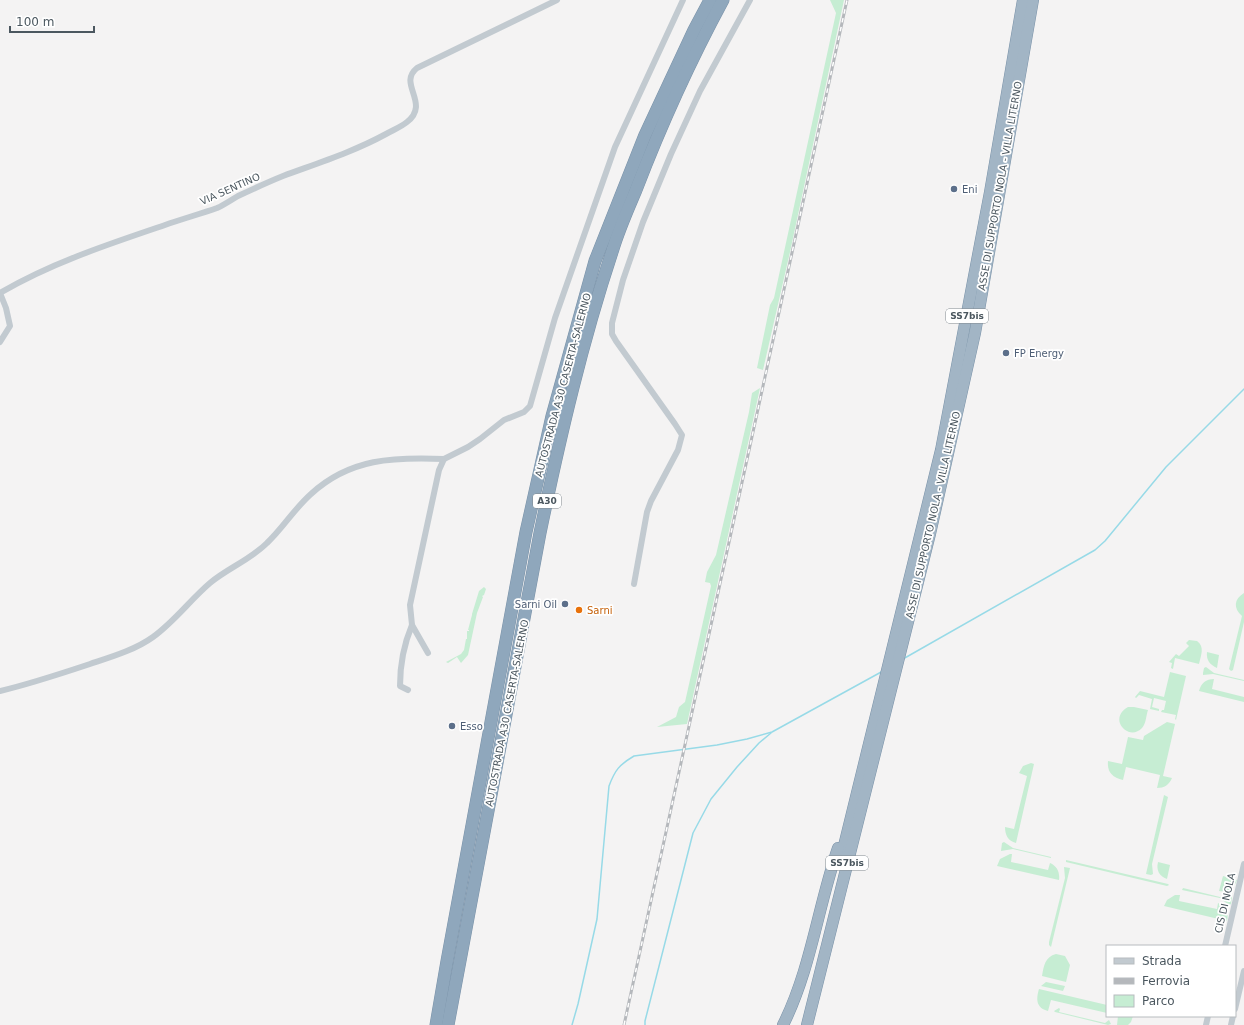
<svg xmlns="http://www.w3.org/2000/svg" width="1244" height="1025" viewBox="0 0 1244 1025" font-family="'DejaVu Sans',sans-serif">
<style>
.green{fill:#c6edd3}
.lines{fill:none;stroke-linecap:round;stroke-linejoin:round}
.stream{stroke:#97dae7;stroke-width:1.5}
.trunk-casing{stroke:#7a92a8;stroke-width:12}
.motorway-casing{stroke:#7a92a8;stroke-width:13}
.minor{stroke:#c2cad0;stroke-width:6}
.trunk{stroke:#a2b5c5;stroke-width:11}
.motorway{stroke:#8fa7bc;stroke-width:12}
.rail-casing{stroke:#b5b8bc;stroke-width:3}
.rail{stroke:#fff;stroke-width:1.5;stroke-dasharray:4.5;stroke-linecap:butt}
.service-dot{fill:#5c6f8a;stroke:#fff;stroke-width:1.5}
.food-dot{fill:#e8710a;stroke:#fff;stroke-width:1.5}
.labels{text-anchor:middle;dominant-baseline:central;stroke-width:3.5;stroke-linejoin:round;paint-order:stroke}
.shield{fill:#fff;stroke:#81898f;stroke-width:1}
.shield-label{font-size:9px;font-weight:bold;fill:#4b575f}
.street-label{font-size:10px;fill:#4b575f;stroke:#fff}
.service-label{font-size:10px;fill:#4e5e75;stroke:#fff;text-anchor:start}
.food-label{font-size:10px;fill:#c56008;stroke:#fff;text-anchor:start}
</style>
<rect width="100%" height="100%" fill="#f4f3f3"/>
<g class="green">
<polygon points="830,0 844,0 790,252 763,370 757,368 770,305 774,298 836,13"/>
<polygon points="760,388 687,724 657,727 676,717 679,707 685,702 711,586 710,583 705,582 707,572 716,555 749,412 752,393"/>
<polygon points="484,587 486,589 484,595 482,596 483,597 477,613 468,655 461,663 457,657 448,663 446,662 461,654 464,650 466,639 467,639 467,631 469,631 469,630 468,630 472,615 472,614 479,591"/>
<path d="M1244,593V622L1233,670L1231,671L1229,669L1242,616C1233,608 1234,599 1244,593Z"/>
<path d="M1189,640L1197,641C1205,647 1201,655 1199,664L1175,658L1173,669L1171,668L1172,663L1169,662L1176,654L1179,656L1189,646L1186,643Z"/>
<path d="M1207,652L1219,655L1217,668C1210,665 1206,660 1207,652Z"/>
<polygon points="1206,667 1214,673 1244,680 1244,681 1213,674 1203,675 1203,673 1204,668"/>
<polygon points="1170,672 1186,676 1176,720 1175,719 1176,715 1161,712 1162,710 1164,710 1166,701 1154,698 1152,707 1159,709 1159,711 1150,709 1152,699 1139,695 1136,698 1135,697 1140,691 1164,697"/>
<path d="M1214,679L1212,689L1244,697V702L1199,691C1201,683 1206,679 1214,679Z"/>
<path d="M1128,707H1134L1148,710C1146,716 1146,724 1142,728C1129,742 1107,719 1128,707Z"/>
<path d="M1167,722L1175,724L1163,776L1172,778C1169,785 1164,788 1157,788L1160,775L1126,767L1123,780C1112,777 1107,772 1108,761L1122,764L1128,737L1143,740L1144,736Z"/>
<path d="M1031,763L1034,764L1016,843C1008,841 1005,835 1005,827L1014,829L1027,776L1019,773L1023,766Z"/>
<polygon points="1164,795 1168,797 1152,864 1153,874 1151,875 1146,874"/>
<polygon points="1004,842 1013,848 1051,857 1051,858 1013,849 1001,851 1002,843"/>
<path d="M1010,854H1012L1011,862L1048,870L1050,863C1057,866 1060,872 1059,880L997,866L1000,859Z"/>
<polygon points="1066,860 1168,884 1169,885 1167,886 1066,862"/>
<path d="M1158,862L1170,865L1167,879C1159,876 1156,870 1158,862Z"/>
<polygon points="1064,867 1070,868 1051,947 1049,945 1049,942 1065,878"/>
<path d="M1223,876L1237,880C1234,889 1228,892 1219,891Z"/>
<polygon points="1183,888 1220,897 1231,895 1232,897 1231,904 1229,905 1220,898 1182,890"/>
<path d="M1175,895H1180L1179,901L1217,909L1218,903C1226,906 1229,913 1227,921L1164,906L1167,900Z"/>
<path d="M1056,954L1065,956L1070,965L1066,982L1042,976C1044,965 1045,957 1056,954Z"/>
<polygon points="1046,982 1065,986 1063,991 1041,986"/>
<path d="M1039,989L1107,1005V1013L1051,1000L1048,1011C1036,1008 1036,999 1039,989Z"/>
<polygon points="1059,1008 1060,1009 1059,1012 1105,1023 1109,1020 1111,1024 1108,1025 1055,1012 1054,1011"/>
<polygon points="1118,1016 1133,1016 1131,1022 1128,1025 1117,1025"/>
</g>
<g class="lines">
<g class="stream">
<polyline points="903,659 1095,550 1105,541 1166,467 1244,389"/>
<path d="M572,1025L578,1004L597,919L609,786C615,770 619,765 634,756L717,745L747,739L772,732L883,671"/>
<polyline points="645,1025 645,1021 693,833 711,799 737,767 759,743 771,733"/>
</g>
<g class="trunk-casing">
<g id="trunk">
<polyline points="841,858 941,450 990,192 1023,0"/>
<path d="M783,1025C811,969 818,906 838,848"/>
<polyline points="807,1025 930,534 975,333 1033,0"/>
</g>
</g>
<g class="motorway-casing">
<g id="motorway">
<polyline points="436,1025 447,961 526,532 552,416 595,261 645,135 694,30 710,0"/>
<path d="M448,1025L540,533C560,437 582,342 613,249C619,229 628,209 636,190C661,125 690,61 723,0"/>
</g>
</g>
<g class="minor">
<path d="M0,293C51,263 109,244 165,225C182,219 200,214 217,208C224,205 231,200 238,196C253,189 268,182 283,176C318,163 353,152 386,134C393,130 401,127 407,122C431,103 397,84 417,68L557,0"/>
<polyline points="0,293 6,308 10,326 0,342"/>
<polyline points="634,584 647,512 651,501 678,450 682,435 675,424 616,341 612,334 612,323 623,280 643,222 671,154 700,91 750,0"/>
<polyline points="412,625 410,605 439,470 444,459 468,447 480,439 504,420 524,412 530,406 555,318 615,147 683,0"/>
<path d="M408,690L400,686C400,666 404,644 412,625L428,653"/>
<path d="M0,691C30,684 60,674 90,664C111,657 135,650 153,637C175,621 190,600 210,583C228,568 250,560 267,543C283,528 294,509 311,494C350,458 394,457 444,459"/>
<polyline points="1225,946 1244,864"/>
<polyline points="1235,1009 1244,971"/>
<polyline points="1206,1025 1208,1016"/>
<polyline points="1231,1025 1233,1016"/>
</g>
<use href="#trunk" class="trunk"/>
<use href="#motorway" class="motorway"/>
<g class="rail-casing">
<polyline id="rail" points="624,1025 847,0"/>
</g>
<use href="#rail" class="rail"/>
</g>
<g class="service-dot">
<circle cx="954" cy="189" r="4"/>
<circle cx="1006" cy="353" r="4"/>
<circle cx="565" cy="604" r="4"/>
<circle cx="452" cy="726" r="4"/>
</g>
<circle class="food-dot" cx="579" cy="610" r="4"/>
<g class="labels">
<g class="shield">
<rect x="946" y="309" width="42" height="14" rx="3"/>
<rect x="533" y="494" width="28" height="14" rx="3"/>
<rect x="826" y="856" width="42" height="14" rx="3"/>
</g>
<g class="shield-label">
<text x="967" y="316">SS7bis</text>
<text x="547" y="501">A30</text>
<text x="847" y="863">SS7bis</text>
</g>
<g class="street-label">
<text transform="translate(1000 186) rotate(-80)">ASSE DI SUPPORTO NOLA - VILLA LITERNO</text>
<text transform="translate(230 189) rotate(-24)">VIA SENTINO</text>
<text transform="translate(563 385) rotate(-75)">AUTOSTRADA A30 CASERTA-SALERNO</text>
<text transform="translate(933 515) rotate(-77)">ASSE DI SUPPORTO NOLA - VILLA LITERNO</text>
<text transform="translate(507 713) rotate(-79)">AUTOSTRADA A30 CASERTA-SALERNO</text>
<text transform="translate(1225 903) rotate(-77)">CIS DI NOLA</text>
</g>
<g class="service-label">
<text x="962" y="189">Eni</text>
<text x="1014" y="353">FP Energy</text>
<text x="557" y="604" text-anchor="end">Sarni Oil</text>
<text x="460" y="726">Esso</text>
</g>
<g class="food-label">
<text x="587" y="610">Sarni</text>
</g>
</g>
<rect x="1106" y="945" width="130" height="72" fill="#ffffff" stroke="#b7bcbf"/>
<rect x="1114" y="958" width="20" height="6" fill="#c2cad0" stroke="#b7bcbf"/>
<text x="1142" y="965" font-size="12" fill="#4b575f">Strada</text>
<rect x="1114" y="978" width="20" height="6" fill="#b5b8bc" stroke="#b7bcbf"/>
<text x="1142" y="985" font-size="12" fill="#4b575f">Ferrovia</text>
<rect x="1114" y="995" width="20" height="12" fill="#c6edd3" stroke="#b7bcbf"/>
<text x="1142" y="1005" font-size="12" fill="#4b575f">Parco</text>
<path d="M10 26v6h84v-6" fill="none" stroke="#4b575f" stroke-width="2"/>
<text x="16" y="26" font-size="12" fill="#4b575f" stroke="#ffffff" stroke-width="3" paint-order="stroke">100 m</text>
</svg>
